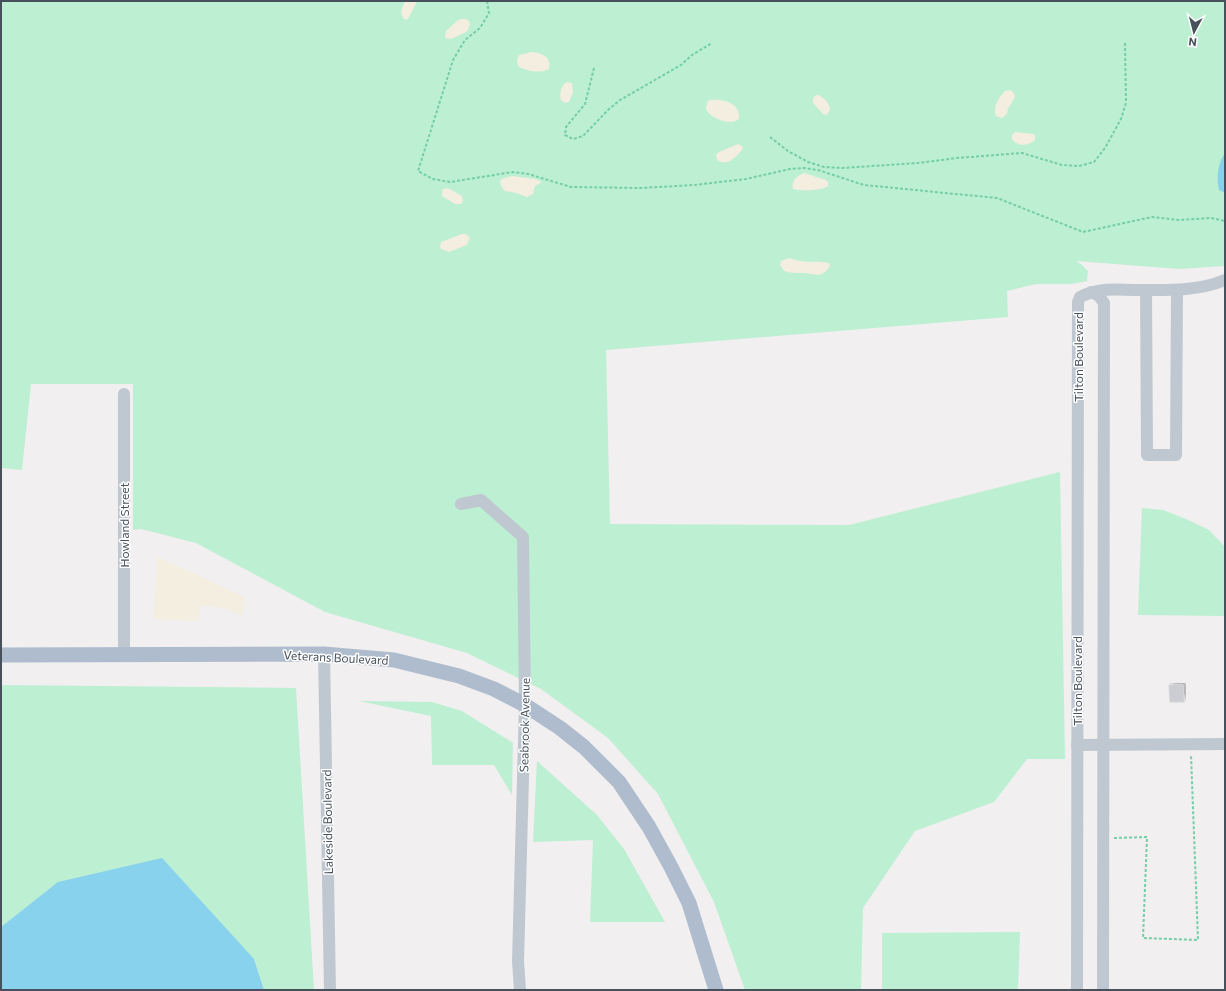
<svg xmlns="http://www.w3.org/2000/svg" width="1226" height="991" viewBox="0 0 1226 991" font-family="Commissioner,sans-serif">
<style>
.green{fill:#bdefd3}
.sand{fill:#f3eedf}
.water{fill:#89d2ed}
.building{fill:#cbcdd3;stroke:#d3d4da;filter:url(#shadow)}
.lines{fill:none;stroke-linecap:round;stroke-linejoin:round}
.path{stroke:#74cea7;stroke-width:2;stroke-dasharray:3 2;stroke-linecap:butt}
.minor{stroke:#bfc8d1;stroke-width:12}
.major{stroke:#aebcce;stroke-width:15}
.labels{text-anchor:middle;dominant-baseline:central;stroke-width:3;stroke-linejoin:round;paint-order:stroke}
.street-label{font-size:12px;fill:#47515c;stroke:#fff}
</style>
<defs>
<filter id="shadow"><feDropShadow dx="3.5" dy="-3.5" stdDeviation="2" flood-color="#0004"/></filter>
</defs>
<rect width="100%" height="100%" fill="#f1efef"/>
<g class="green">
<polygon points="1,1 1225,1 1225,266 1179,269 1076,261 1082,265 1088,271 1087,281 1071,284 1036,284 1007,291 1008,317 606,350 610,524 849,525 1060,472 1065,759 1027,759 994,802 915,831 863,908 861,990 745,990 714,902 658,794 608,738 541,689 467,653 325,612 196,543 141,529 133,530 133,384 31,384 22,470 1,468"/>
<polygon points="1142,508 1163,510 1186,519 1209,530 1225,547 1225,616 1138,615"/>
<polygon points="1,685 296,688 314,990 264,990 254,959 58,883 1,927"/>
<polygon points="359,701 432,702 462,711 513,743 512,795 494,765 432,765 431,716"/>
<polygon points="537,761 597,815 624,849 665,922 590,922 593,840 533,842"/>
<polygon points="1020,932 1018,990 882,990 882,933"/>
</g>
<g class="sand">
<polygon points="405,1 417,1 408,19 406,20 403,18 401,12"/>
<path d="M461,19C467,19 468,19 470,24L468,30L466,32L451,39L445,38L446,31L457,21Z"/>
<path d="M532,52C542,53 552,57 549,69C540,74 526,71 518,66L517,61L519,55Z"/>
<path d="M567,82L572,83L573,92L569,102L565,103L561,100C559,94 561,85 567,82Z"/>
<path d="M1009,90L1012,91L1015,95C1014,102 1008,105 1007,114L1002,118L996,116C992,108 999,97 1005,91Z"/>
<path d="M818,95C825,98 829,103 830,110L827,115L823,114L813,103C812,99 814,95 818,95Z"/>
<path d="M710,100C723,99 741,103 739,119C732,126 712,119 707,111C705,108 707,105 707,102Z"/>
<path d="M1015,132L1033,134L1035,135V140C1029,146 1017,147 1012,139V135Z"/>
<path d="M738,144L743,147C742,152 732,161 727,162C723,163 720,162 717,160L716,155L719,152Z"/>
<path d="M804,173L826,180L828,182V186C822,191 800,191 793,189C791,180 797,176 804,173Z"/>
<polygon points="512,176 536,179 542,182 535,186 533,194 527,197 516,193 505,191 501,186 500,181 502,179"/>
<polygon points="448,188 462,196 463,201 461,204 455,204 442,196 442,191 443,189"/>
<polygon points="462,234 466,234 470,238 467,245 449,252 441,249 440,246 441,242"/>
<path d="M789,258C804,264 815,260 829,263L830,266C821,279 817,274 804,273C797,273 791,273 784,271L780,265L781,261Z"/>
<polygon points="157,557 243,596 245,604 242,616 223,608 201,605 199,621 154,619"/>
</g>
<g class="water">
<path d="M1225,153V193L1219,190C1216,179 1218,162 1225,153Z"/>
<polygon points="162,858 254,959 264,990 1,990 1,927 58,882"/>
</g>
<polygon class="building" points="1169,685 1183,685 1184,702 1170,702"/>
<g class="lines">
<g class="path">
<polyline points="487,1 489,13 480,28 465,40 453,60 418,171 433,179 450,182 513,172 528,174 571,187 641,188 694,185 746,179 790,169 804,168 818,170 864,185 997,198 1083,232 1152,217 1179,220 1211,218 1225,221"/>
<polyline points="594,68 585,104 566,127 565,135 573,139 583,136 608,110 620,100 681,65 692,55 712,43"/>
<polyline points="770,137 788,151 808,162 824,167 842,168 918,163 957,158 1022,153 1062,165 1079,166 1094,162 1105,148 1121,119 1126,103 1125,43"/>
<polyline points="1114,838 1147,837 1143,938 1198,940 1191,755"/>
</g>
<g class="minor">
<polyline points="1146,290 1147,455 1176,455 1177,290"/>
<polyline points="1091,292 1099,296 1104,303 1103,990"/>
<polyline points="461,504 481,500 523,537 525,705 518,961 520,990"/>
<polyline points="324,654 330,990"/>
<polyline points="124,655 124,394"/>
<polyline points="1077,745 1225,744"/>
<path d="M1077,990L1078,302L1080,297C1097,288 1116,289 1134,290C1164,290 1197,292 1225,280"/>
</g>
<polyline class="major" points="1,655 324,654 394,660 459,676 494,689 525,705 560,728 584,747 619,782 649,827 671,867 689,903 716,990"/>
</g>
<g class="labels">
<g class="street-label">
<text transform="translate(1078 357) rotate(-90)">Tilton Boulevard</text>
<text transform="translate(124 525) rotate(-90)">Howland Street</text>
<text transform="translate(336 657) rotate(3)">Veterans Boulevard</text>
<text transform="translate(1077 681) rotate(-90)">Tilton Boulevard</text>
<text transform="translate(524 725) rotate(-89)">Seabrook Avenue</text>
<text transform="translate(327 822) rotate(-91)">Lakeside Boulevard</text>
</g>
</g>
<rect width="1226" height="991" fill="none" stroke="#47515c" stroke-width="4"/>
<g transform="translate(1194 32) rotate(187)" stroke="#ffffff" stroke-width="3" paint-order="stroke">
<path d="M0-3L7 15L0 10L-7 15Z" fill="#47515c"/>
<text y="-6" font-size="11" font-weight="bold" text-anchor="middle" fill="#47515c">N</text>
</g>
</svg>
